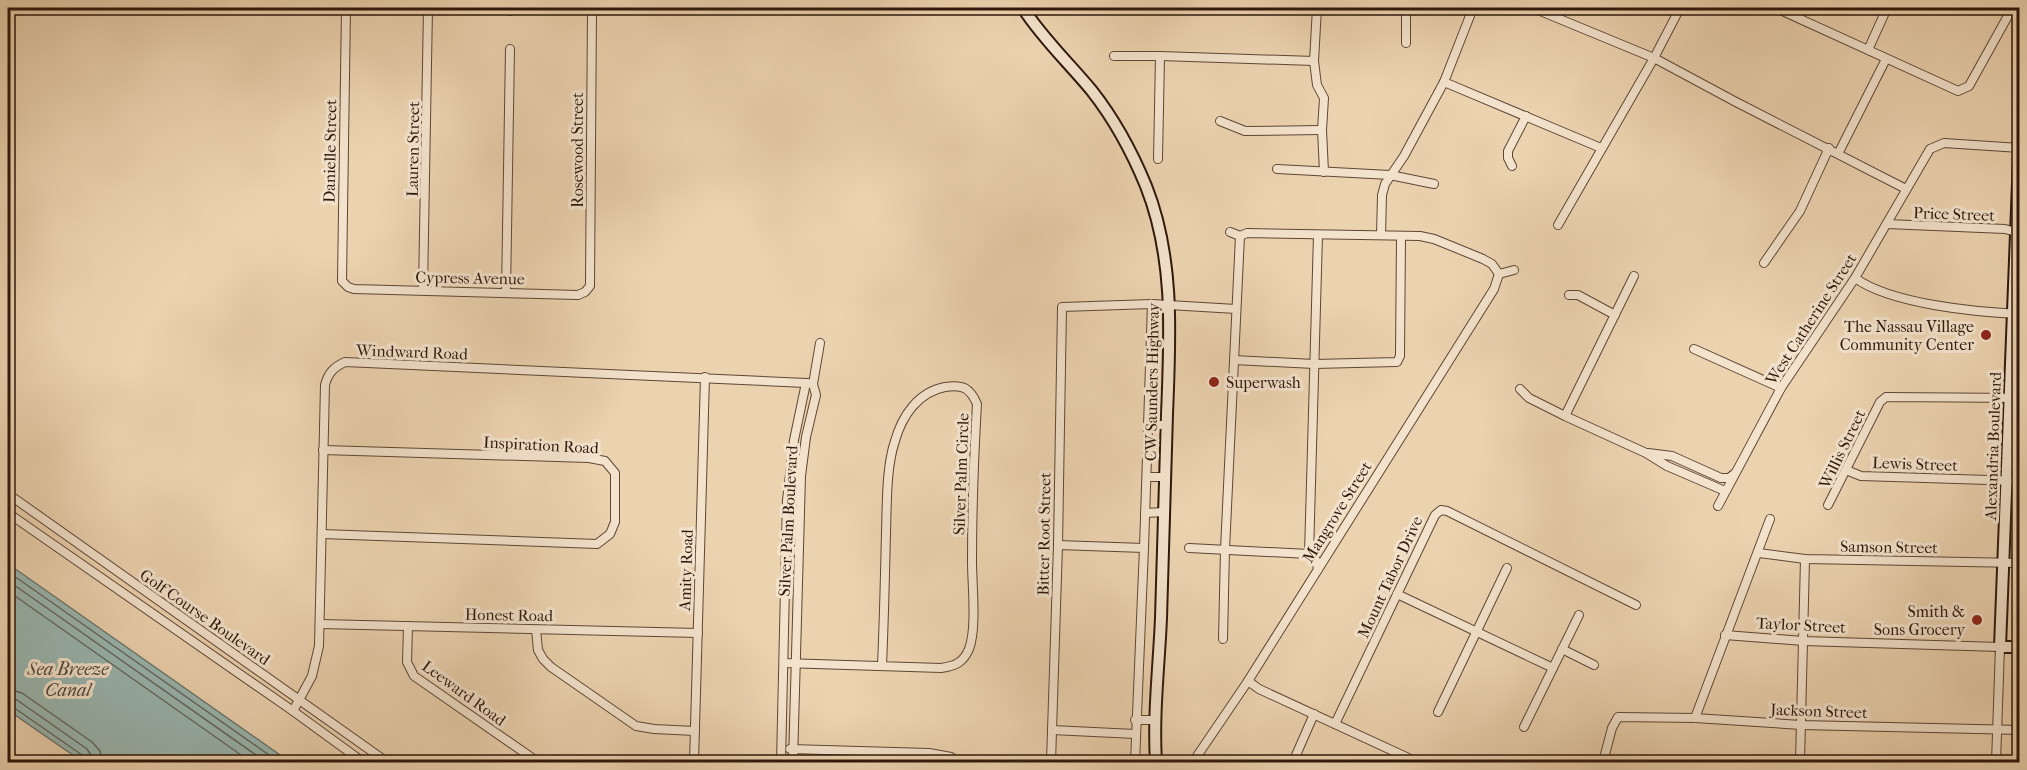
<svg xmlns="http://www.w3.org/2000/svg" width="2027" height="770" viewBox="0 0 2027 770" font-family="'IM FELL French Canon',serif">
<style>
.green{fill:#b7bc8c;stroke:#726a4c;stroke-width:1.5}
.water{fill:#99b7b1;stroke:#6e776f;stroke-width:1.5}
.lines{fill:none;stroke-linecap:round;stroke-linejoin:round}
.shore{stroke:#64675e;stroke-width:1.5}
.street-casing{stroke:#5e4634;stroke-width:10}
.secondary-casing{stroke:#2e170b;stroke-width:14}
.street{stroke:#f3e2cc;stroke-width:8}
.secondary{stroke:#f3e2cc;stroke-width:10}
.poi-dot{fill:#8f2418;stroke:#f3e2cc;stroke-width:2}
.labels{text-anchor:middle;dominant-baseline:central;stroke-width:6;stroke-linejoin:round;paint-order:stroke}
.street-label{font-size:16px;fill:#2e170b;stroke:#f3e2cc}
.poi-label{font-size:16px;fill:#2e170b;stroke:#f3e2cc;text-anchor:end}
.water-label{font-size:18px;font-style:italic;fill:#4e473d;stroke:#f3e2cc}
</style>
<rect width="100%" height="100%" fill="#ecd3b0"/>
<filter id="stains"><feTurbulence type="fractalNoise" baseFrequency=".00333" numOctaves="4"/><feColorMatrix values="0 0 0 0 .2 0 0 0 0 .09 0 0 0 0 .02 0 0 0 .5 -.17"/></filter>
<radialGradient id="worn" r=".72"><stop offset=".6" stop-color="#630" stop-opacity="0"/><stop offset="1" stop-color="#630" stop-opacity=".3"/></radialGradient>
<polygon class="green" points="2015,487 2019,487 2019,558 2012,558"/>
<polygon class="water" points="14,568 290,762 83,762 8,710 8,577"/>
<g class="lines">
<g class="shore">
<polyline points="8,579 17,578 279,762"/>
<polyline points="8,587 17,587 266,762"/>
<polyline points="8,596 15,596 251,762"/>
<polyline points="8,689 22,693 92,742 100,751 102,762"/>
<polyline points="8,698 17,700 87,749 91,755 93,762"/>
<polyline points="8,706 13,707 82,755 85,762"/>
</g>
<g class="street-casing">
<g id="street">
<polyline points="346,8 342,281 348,287 354,289 578,295 585,292 590,286 592,8"/>
<polyline points="1406,8 1406,43"/>
<polyline points="1533,8 1654,58 1736,102 1906,189"/>
<polyline points="1776,8 1958,91 1969,86 2009,14 2015,8"/>
<polyline points="510,11 510,8"/>
<polyline points="1868,50 1887,8"/>
<polyline points="1114,56 1160,56 1314,61 1317,8"/>
<polyline points="1314,61 1317,85 1324,98 1322,130 1324,172"/>
<polyline points="1444,82 1601,148"/>
<polyline points="1220,121 1245,131 1322,130"/>
<polyline points="1839,152 1886,59"/>
<polyline points="1158,159 1160,56"/>
<polyline points="1512,166 1508,158 1508,151 1526,116"/>
<polyline points="1277,169 1390,175 1434,184"/>
<polyline points="1887,224 2005,229 2020,233"/>
<polyline points="1558,225 1654,58 1680,8"/>
<polyline points="1230,232 1240,236 1247,233 1420,236 1434,239 1483,259 1492,264 1499,274"/>
<polyline points="1381,235 1382,195 1385,184 1404,156 1444,82 1473,8"/>
<polyline points="1764,263 1800,211 1829,148"/>
<polyline points="1499,274 1514,270"/>
<path d="M1855,278C1891,304 1975,312 2020,314"/>
<polyline points="423,290 428,8"/>
<polyline points="506,293 510,49"/>
<polyline points="1569,295 1578,295 1615,315"/>
<polyline points="1694,349 1781,388"/>
<polyline points="1234,360 1314,364 1397,362 1400,356 1401,236"/>
<polyline points="813,384 820,343"/>
<polyline points="1520,389 1529,398 1565,416 1646,453 1667,466 1725,491"/>
<polyline points="1565,416 1634,276"/>
<polyline points="1148,425 1167,425"/>
<polyline points="1648,453 1672,456 1721,478 1729,478 1734,474"/>
<polyline points="1846,470 1861,476 2020,481"/>
<polyline points="1147,477 1165,477"/>
<polyline points="8,494 387,762"/>
<polyline points="1828,505 1880,402 1886,397 2020,398"/>
<polyline points="1718,506 1781,388 1855,278 1930,149 1944,143 2020,148"/>
<polyline points="8,513 293,711 363,762"/>
<polyline points="1145,513 1164,512"/>
<polyline points="322,534 597,544 610,534 615,522 615,473 605,461 589,458 323,450"/>
<polyline points="1058,545 1144,548"/>
<polyline points="1189,548 1309,554 1316,560 1318,569"/>
<polyline points="1759,553 1805,559 2020,563"/>
<polyline points="1309,554 1318,235"/>
<polyline points="1397,594 1553,668"/>
<polyline points="320,624 698,633"/>
<polyline points="408,626 407,662 414,676 538,762"/>
<polyline points="536,630 538,650 543,659 551,667 636,726 654,729 695,731"/>
<polyline points="1725,635 1803,641 2000,647 1996,762"/>
<polyline points="1223,639 1225,549 1240,236"/>
<polyline points="1562,649 1594,665"/>
<path d="M784,663L941,668C955,666 963,663 969,649C977,628 972,585 972,561C972,509 974,456 977,404C970,388 963,384 945,387C918,392 902,416 895,441C886,467 887,505 886,532C885,577 884,621 882,665"/>
<polyline points="1248,681 1259,689 1417,762"/>
<path d="M293,711L312,676L319,646L325,385C328,373 334,367 345,362L806,383L813,384L816,395L806,437L801,476L793,762"/>
<polyline points="1438,712 1507,568"/>
<polyline points="1695,718 1770,519"/>
<polyline points="1135,720 1155,720"/>
<polyline points="1335,724 1435,515 1441,510 1447,511 1636,605"/>
<polyline points="1524,727 1579,615"/>
<polyline points="1052,730 1135,734"/>
<polyline points="790,749 929,753 951,757 956,762"/>
<polyline points="694,762 705,377"/>
<polyline points="781,762 787,500 794,440 806,383"/>
<polyline points="875,762 875,752"/>
<polyline points="1051,762 1058,545 1062,307 1152,304 1236,309"/>
<polyline points="1135,762 1144,548 1152,304"/>
<polyline points="1193,762 1248,681 1494,289 1499,274"/>
<polyline points="1293,762 1314,714"/>
<polyline points="1603,762 1612,728 1618,717 1695,718 1801,725 2020,730"/>
<polyline points="1800,762 1805,559"/>
</g>
</g>
<g class="secondary-casing">
<g id="secondary">
<path d="M1023,8C1042,38 1069,63 1092,91C1114,119 1132,152 1146,186C1175,259 1170,337 1167,414C1165,482 1163,550 1161,618C1159,666 1153,714 1156,762"/>
<polyline points="2020,131 2000,647 2020,647"/>
</g>
</g>
<use href="#street" class="street"/>
<use href="#secondary" class="secondary"/>
</g>
<g class="poi-dot">
<circle cx="1986" cy="335" r="6"/>
<circle cx="1214" cy="382" r="6"/>
<circle cx="1977" cy="620" r="6"/>
</g>
<g class="labels">
<g class="street-label">
<text transform="translate(413 149) rotate(-89)">Lauren Street</text>
<text transform="translate(577 150) rotate(-90)">Rosewood Street</text>
<text transform="translate(330 151) rotate(-89)">Danielle Street</text>
<text transform="translate(1954 214) rotate(2)">Price Street</text>
<text transform="translate(470 278) rotate(1)">Cypress Avenue</text>
<text transform="translate(1811 319) rotate(-57)">West Catherine Street</text>
<text transform="translate(412 352) rotate(2)">Windward Road</text>
<text transform="translate(1152 382) rotate(-89)">CW Saunders Highway</text>
<text transform="translate(541 445) rotate(3)">Inspiration Road</text>
<text transform="translate(1993 446) rotate(-88)">Alexandria Boulevard</text>
<text transform="translate(1842 449) rotate(-64)">Willis Street</text>
<text transform="translate(1915 464) rotate(2)">Lewis Street</text>
<text transform="translate(961 474) rotate(-88)">Silver Palm Circle</text>
<text transform="translate(1337 512) rotate(-58)">Mangrove Street</text>
<text transform="translate(788 521) rotate(-87)">Silver Palm Boulevard</text>
<text transform="translate(1044 534) rotate(-89)">Bitter Root Street</text>
<text transform="translate(1889 547) rotate(1)">Samson Street</text>
<text transform="translate(686 570) rotate(-88)">Amity Road</text>
<text transform="translate(1390 577) rotate(-65)">Mount Tabor Drive</text>
<text transform="translate(509 615) rotate(1)">Honest Road</text>
<text transform="translate(205 617) rotate(35)">Golf Course Boulevard</text>
<text transform="translate(1801 625) rotate(3)">Taylor Street</text>
<text transform="translate(464 693) rotate(36)">Leeward Road</text>
<text transform="translate(1819 711) rotate(2)">Jackson Street</text>
</g>
<g class="poi-label">
<text x="1974" y="326">The Nassau Village<tspan x="1974" dy="18">Community Center</tspan></text>
<text x="1226" y="382" text-anchor="start">Superwash</text>
<text x="1965" y="611">Smith &amp;<tspan x="1965" dy="18">Sons Grocery</tspan></text>
</g>
<g class="water-label">
<text x="68" y="669">Sea Breeze<tspan x="68" dy="21">Canal</tspan></text>
</g>
</g>
<rect width="2027" height="770" fill="none" stroke="#ecd3b0" stroke-width="30"/>
<rect x="9" y="9" width="2009" height="752" fill="none" stroke="#2e170b" stroke-width="3"/>
<rect x="15" y="15" width="1997" height="740" fill="none" stroke="#2e170b" stroke-width="1.5"/>
<rect width="100%" height="100%" filter="url(#stains)"/>
<rect width="100%" height="100%" fill="url(#worn)"/>
</svg>
